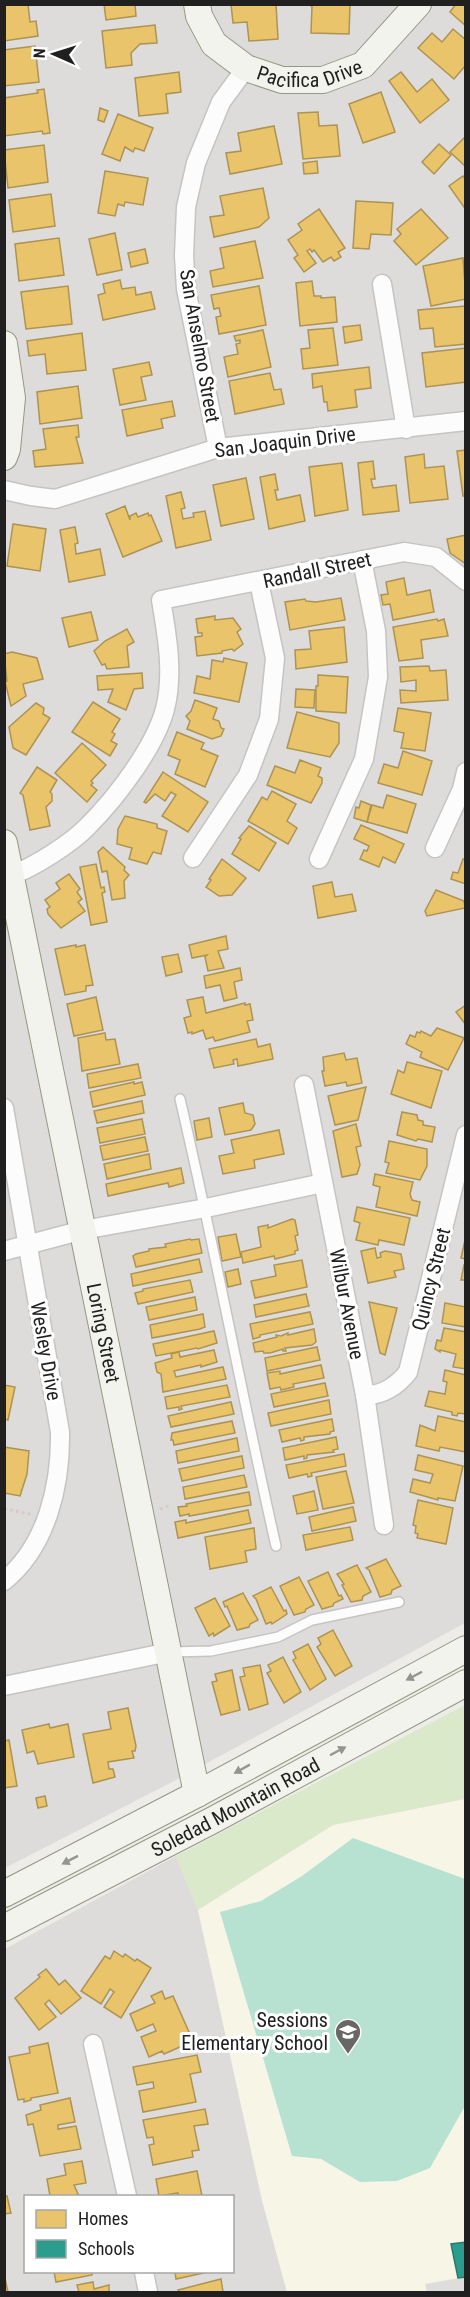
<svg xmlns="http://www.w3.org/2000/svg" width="470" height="2297" viewBox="0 0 470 2297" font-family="'Roboto Condensed',sans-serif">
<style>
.residential{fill:#dddcda;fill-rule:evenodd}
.education{fill:#f6f5e6}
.grass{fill:#d9e9ca}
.pitch{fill:#b7e2d2}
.parking{fill:#dedddc}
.homes{fill:#e9c46a;stroke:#ad9354;stroke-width:1.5}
.schools{fill:#2a9d8f;stroke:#27786e;stroke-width:1.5}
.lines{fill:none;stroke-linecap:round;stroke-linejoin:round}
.lane-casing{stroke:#c5c4c3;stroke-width:12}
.street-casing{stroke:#c5c4c3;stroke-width:21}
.secondary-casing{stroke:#949782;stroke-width:28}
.path{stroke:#d7cbc9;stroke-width:3;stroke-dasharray:3 3;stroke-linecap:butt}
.lane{stroke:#fcfcfc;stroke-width:9}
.street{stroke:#fcfcfc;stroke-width:18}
.secondary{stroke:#f2f3ec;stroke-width:26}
.oneway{fill:#949490}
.labels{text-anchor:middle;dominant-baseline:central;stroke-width:6;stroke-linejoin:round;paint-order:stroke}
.street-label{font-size:20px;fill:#202020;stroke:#fff}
.poi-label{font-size:20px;fill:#202020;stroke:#fff;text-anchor:end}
</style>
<rect width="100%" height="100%" fill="#eeece9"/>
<g class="residential">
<polygon points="5,5 465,5 465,1623 176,1780 5,1868"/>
<path d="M176,1856L198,1910L262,2200L287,2292H5V1949ZM26,2196H232V2272H26Z"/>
</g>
<polygon class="education" points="465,1799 465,2292 287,2292 262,2200 198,1910 333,1825"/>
<polygon class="grass" points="465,1705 465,1799 333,1825 198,1910 176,1856"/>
<polygon class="pitch" points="353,1838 465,1879 465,2106 430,2168 397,2181 360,2182 321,2159 292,2156 220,1912 261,1901 302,1876"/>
<polygon class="parking" points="465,2277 465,2292 427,2292 425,2284"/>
<g class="homes">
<polygon points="4,4 28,4 30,22 36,21 38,36 4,41"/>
<polygon points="104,4 135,4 136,16 106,20"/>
<polygon points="231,4 276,4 278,39 249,41 247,22 233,23"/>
<polygon points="305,4 350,5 349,34 311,33 312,6"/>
<polygon points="456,4 466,4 466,26 450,12"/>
<polygon points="155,25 157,43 140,44 131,53 132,65 106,68 102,31"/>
<polygon points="453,29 466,40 466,65 454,79 418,48 432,33 442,42"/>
<polygon points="35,46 39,82 4,86 4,50"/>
<polygon points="179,72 181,92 166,94 168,113 139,116 135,78"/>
<polygon points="401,72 417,92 432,79 449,100 420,123 389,81"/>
<polygon points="44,89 50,133 43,134 42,131 4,136 4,98 38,93 37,90"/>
<polygon points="381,92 395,132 363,143 349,104"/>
<polygon points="100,108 108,111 104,122 98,120"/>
<polygon points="318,112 319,126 337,125 340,156 303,159 298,113"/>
<polygon points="118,114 153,128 144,151 135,148 133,152 125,147 120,161 102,154"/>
<polygon points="274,126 282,164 230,174 226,153 241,151 238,133"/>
<polygon points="466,136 466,165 465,166 450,152"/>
<polygon points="439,144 451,155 434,174 422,162"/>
<polygon points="44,145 48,182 8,188 4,150"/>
<polygon points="317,161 318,173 304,174 303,163"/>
<polygon points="105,171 148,178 143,205 125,202 124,206 118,204 115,216 98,213"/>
<polygon points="463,176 466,180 466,210 449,186"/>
<polygon points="263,188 269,218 259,227 214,237 210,217 224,215 220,196"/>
<polygon points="51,194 55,226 13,232 9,200"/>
<polygon points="356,201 393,203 391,235 371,234 369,249 353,248"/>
<polygon points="319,209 345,248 338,252 341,257 334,261 331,257 323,262 314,250 312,252 310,249 307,251 316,263 304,272 294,258 298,255 288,240 302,230 298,224"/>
<polygon points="421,209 448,238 416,265 394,241 401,234 397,229"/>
<polygon points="115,233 122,270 97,275 89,239"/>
<polygon points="59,238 64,275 19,281 15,244"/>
<polygon points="255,241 263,278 213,287 210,271 224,268 220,248"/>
<polygon points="145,249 148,263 131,267 128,253"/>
<polygon points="463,258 466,299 431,306 423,266"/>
<polygon points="120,280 122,289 135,287 136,295 151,292 155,309 103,320 98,295 105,293 103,284"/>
<polygon points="312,281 314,296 321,296 321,298 335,297 337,322 300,326 296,283"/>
<polygon points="68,286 72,324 26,329 21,292"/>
<polygon points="259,286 266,325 219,334 216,317 221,316 219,308 214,309 211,295"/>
<polygon points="466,306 466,344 435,347 433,328 420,329 418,310"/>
<polygon points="360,325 362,340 345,343 343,327"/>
<polygon points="333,328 338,365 303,369 301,349 310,348 308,330"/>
<polygon points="263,330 271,367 228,377 224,357 238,354 236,344 240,343 240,340 236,341 234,336"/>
<polygon points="82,333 86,370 47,374 45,354 29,356 27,341"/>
<polygon points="466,348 466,382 426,387 422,353"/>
<polygon points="149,362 152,375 141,377 146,400 120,405 113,369"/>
<polygon points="369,367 371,388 355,390 357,407 328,411 327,402 324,402 322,386 313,388 312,374"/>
<polygon points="270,373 274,390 281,389 284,404 235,414 229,381"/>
<polygon points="78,386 82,418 40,424 37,392"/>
<polygon points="172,401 175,416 161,419 163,428 127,436 122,410"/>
<polygon points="78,425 79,437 76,437 83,463 35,467 33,451 46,449 43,429"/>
<polygon points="466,450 466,496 463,496 457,451"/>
<polygon points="424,454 425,468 444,466 448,499 410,503 405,457"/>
<polygon points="373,461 375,479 371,479 373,488 396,485 399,511 363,515 358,463"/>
<polygon points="342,463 348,510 315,516 309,467"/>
<polygon points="275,474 278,490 275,490 277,500 300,495 305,521 269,529 260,477"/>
<polygon points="246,478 254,519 221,526 213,485"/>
<polygon points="181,492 185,508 181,509 183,519 194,517 193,513 205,511 211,540 176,548 166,496"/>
<polygon points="125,506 130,520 130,516 136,513 138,517 148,513 149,516 151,515 162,541 123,557 106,514"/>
<polygon points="13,524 46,529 40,571 7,566"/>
<polygon points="75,527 78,543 75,544 76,554 100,549 105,575 69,582 60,530"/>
<polygon points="466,535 466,564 450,553 447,539"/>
<polygon points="404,578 407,595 430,590 434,612 393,620 390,604 383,605 381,595 388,594 386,582"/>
<polygon points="341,598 345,620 290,630 285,602 305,599 306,601 316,602"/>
<polygon points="91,612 98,640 69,647 62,618"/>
<polygon points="215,616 215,620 233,618 241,629 237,632 243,644 234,651 232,649 222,651 222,653 197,656 195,637 202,636 202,633 198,633 196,619"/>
<polygon points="437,619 438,621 444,619 448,636 421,640 423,658 399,661 393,627"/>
<polygon points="344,627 347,662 296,669 295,650 311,649 309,631"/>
<polygon points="127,629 134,642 127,646 129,667 107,669 105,664 102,665 94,651 105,641"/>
<polygon points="12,652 37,658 43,679 23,684 26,696 11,706 5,682 7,681 4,654"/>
<polygon points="224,658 247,663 239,702 194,693 197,676 210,679 212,660 223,662"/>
<polygon points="429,666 430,671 446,670 448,700 401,703 400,690 416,691 416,680 401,682 400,667"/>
<polygon points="142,673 143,688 134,689 126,710 108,702 113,689 98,690 97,676"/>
<polygon points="318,675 348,677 346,713 316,711 316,686 318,686"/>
<polygon points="296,689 315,690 314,708 295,707"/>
<polygon points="195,700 217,708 213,719 219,721 221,728 224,729 221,736 212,739 187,729 190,721 186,716 191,711"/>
<polygon points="93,702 120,719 112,732 115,734 111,741 117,744 110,756 72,732"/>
<polygon points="36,703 44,708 43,714 50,718 26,755 13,748 9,727"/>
<polygon points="398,708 431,713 425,751 401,748 404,733 394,731"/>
<polygon points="297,712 339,723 339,743 330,757 287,748"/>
<polygon points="177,732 204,743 201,749 218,756 205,787 175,774 180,760 168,755"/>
<polygon points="82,743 106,765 91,781 93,783 91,785 97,790 87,802 55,773"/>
<polygon points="403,751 432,761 422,795 378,783 384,764 398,768"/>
<polygon points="300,760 321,768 318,776 322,778 322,783 311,803 267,785 275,766 295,773"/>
<polygon points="37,767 57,780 50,792 52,794 52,801 46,807 50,826 30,830 23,795 20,793"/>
<polygon points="163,772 208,802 188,832 162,816 176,795 171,792 165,801 155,794 146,803 144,802"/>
<polygon points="272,791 296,804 287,821 297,828 288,844 248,821 262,797 267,800"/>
<polygon points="387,795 416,804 407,833 367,822 372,805 383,808"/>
<polygon points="361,801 371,805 367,822 354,818 356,807 359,808"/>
<polygon points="125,816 157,824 157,828 167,831 161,854 153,852 147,864 129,859 132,848 117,844 118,829"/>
<polygon points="361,825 404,844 395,863 383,857 379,867 360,859 364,850 367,851 369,846 354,839"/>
<polygon points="249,826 276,843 259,871 232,854 241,839 239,838"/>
<polygon points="103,847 125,867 124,870 129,875 124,881 125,898 112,900 107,871 102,872 98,852"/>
<polygon points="222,859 246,878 232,895 219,896 206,887 211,880 209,879"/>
<polygon points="463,859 466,860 466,884 451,879 453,872 458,873"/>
<polygon points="96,864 101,888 104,887 105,892 102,893 107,922 91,925 80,867"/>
<polygon points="69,874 80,889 77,892 82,899 78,902 85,911 61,928 48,914 47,909 50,907 45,900 60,889 56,883"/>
<polygon points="332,882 335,897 352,894 356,911 318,918 313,886"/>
<polygon points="436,890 464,901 465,908 427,916 425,911"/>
<polygon points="226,936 228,949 218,951 224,968 208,971 205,957 207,955 192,958 189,945"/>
<polygon points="76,945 76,947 85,945 93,985 86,986 86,991 65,995 55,949"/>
<polygon points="178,954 182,972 166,976 162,957"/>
<polygon points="240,968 242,980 234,982 237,998 224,1001 220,985 206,988 204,976"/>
<polygon points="96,997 103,1030 74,1036 67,1004"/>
<polygon points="203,997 206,1013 245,1003 245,1005 250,1004 253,1020 247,1021 250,1032 215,1041 213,1037 206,1039 203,1030 192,1034 192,1032 188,1033 184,1018 191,1016 187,1000"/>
<polygon points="466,1005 466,1025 456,1012"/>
<polygon points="437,1028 464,1038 448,1070 420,1057 422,1052 406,1044 410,1035 415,1037 417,1032 420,1033 421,1031 431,1036"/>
<polygon points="105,1033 106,1040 115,1039 120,1064 82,1071 78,1038"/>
<polygon points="256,1039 258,1047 270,1044 273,1059 238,1066 237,1059 233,1060 234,1064 214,1068 209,1049"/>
<polygon points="344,1053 346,1060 357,1058 362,1083 347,1086 346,1082 325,1086 322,1071 324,1071 323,1057"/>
<polygon points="407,1062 442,1071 431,1108 391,1094 398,1070 404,1073"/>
<polygon points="138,1064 141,1078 89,1088 87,1074"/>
<polygon points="134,1082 134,1084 142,1082 145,1095 93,1107 90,1092"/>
<polygon points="366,1087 358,1120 335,1125 328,1096"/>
<polygon points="142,1101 144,1113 97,1123 94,1111"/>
<polygon points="243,1103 245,1113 253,1115 255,1124 251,1130 225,1135 219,1108"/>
<polygon points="402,1112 417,1115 418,1120 423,1121 423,1125 435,1127 432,1142 418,1139 416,1141 397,1135"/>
<polygon points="209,1118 212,1137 197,1140 194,1121"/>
<polygon points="142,1119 145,1134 100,1143 97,1128"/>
<polygon points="356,1124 361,1146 356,1147 360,1165 357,1174 342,1177 333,1131"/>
<polygon points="279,1130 284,1154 254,1160 255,1168 223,1174 219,1156 234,1153 231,1140"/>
<polygon points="145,1137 148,1151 103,1160 100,1146"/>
<polygon points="389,1141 427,1149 427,1166 420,1180 386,1173 389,1163 385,1162"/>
<polygon points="149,1154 151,1169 107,1179 104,1164"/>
<polygon points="181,1168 184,1183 169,1187 168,1183 108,1196 106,1184"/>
<polygon points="375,1174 413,1182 410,1194 412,1200 420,1202 417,1216 376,1207 380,1187 373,1185"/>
<polygon points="357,1207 410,1218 404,1245 379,1240 378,1245 356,1240 360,1223 354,1221"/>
<polygon points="292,1219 295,1220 298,1235 295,1236 298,1250 295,1251 295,1254 275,1259 274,1256 243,1263 241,1252 261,1247 258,1227 268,1225 268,1228"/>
<polygon points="236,1234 241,1257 222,1261 218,1237"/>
<polygon points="190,1239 191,1240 199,1239 202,1253 136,1267 133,1256 136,1254 149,1251 149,1249 166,1247 165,1244"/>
<polygon points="465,1240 466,1240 466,1259 461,1258"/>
<polygon points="375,1248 377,1258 381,1257 380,1253 385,1251 401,1254 404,1269 394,1271 396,1277 368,1283 361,1251"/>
<polygon points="199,1259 202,1272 133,1286 131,1274"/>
<polygon points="302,1260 307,1287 255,1298 251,1281 276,1276 274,1265"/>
<polygon points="464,1265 466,1265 466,1280 461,1280"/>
<polygon points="238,1269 241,1284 228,1287 225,1272"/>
<polygon points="190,1280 193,1292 138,1304 135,1293 143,1291 143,1289"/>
<polygon points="306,1294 309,1306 256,1317 254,1305"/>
<polygon points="195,1297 197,1310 149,1320 146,1307"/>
<polygon points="369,1302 397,1308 385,1355 380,1353"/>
<polygon points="445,1303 466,1307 466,1327 442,1323"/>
<polygon points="310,1312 313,1324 260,1335 260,1337 253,1339 250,1324"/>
<polygon points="203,1314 205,1327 200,1329 152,1338 150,1325"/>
<polygon points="444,1328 466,1332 466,1369 453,1367 456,1354 440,1350 440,1352 435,1349 437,1340 441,1341"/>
<polygon points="314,1329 316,1342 312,1345 285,1348 286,1351 283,1351 283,1349 270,1353 264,1353 263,1351 255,1352 253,1343 277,1337 276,1335 281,1336 288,1333 288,1335"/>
<polygon points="214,1331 217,1343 198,1349 197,1348 156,1356 153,1344"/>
<polygon points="317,1347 320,1360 267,1371 265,1358"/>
<polygon points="214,1350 217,1362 201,1367 201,1365 174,1371 176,1377 223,1367 226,1379 163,1392 161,1374 157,1372 155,1363 172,1358 171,1354 179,1352 180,1357"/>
<polygon points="321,1365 324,1378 293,1384 294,1387 281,1390 280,1387 270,1389 267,1373 280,1371 280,1374"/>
<polygon points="445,1370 466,1375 466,1414 458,1413 457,1416 452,1415 452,1412 425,1406 429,1391 445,1394 447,1382 443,1381"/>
<polygon points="325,1383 328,1396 274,1407 271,1394"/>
<polygon points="4,1385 15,1387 8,1420 4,1419"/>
<polygon points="227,1385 230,1397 181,1406 182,1409 179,1410 179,1407 167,1409 165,1397"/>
<polygon points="329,1400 331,1414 271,1426 268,1413"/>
<polygon points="231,1402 234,1414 171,1427 168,1416"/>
<polygon points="438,1416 466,1422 466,1452 440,1447 439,1451 416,1446 420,1425 435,1431"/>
<polygon points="332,1419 334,1431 330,1432 330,1434 304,1437 304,1440 301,1441 300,1438 282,1442 279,1430"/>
<polygon points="232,1421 235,1433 174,1445 173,1440 171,1440 172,1433"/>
<polygon points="336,1437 338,1449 333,1450 334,1452 307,1455 307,1458 304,1459 304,1456 285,1460 283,1448"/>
<polygon points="237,1438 239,1451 178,1463 176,1451"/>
<polygon points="4,1447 29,1451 27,1474 20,1496 4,1493"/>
<polygon points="344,1454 346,1466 311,1473 312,1476 308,1477 307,1474 289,1478 286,1465"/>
<polygon points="418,1455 463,1466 455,1501 438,1498 438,1500 410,1492 413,1479 430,1483 433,1474 415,1470"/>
<polygon points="242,1456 244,1468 182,1481 179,1469"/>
<polygon points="346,1471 354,1503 323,1509 316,1477"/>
<polygon points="244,1475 247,1487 185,1499 183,1487"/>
<polygon points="314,1491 318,1510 297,1514 293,1496"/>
<polygon points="249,1492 251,1505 189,1516 189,1514 180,1516 178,1507 187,1506 186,1504"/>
<polygon points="418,1500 453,1508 446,1544 417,1538 418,1534 415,1533 416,1526 413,1525"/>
<polygon points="353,1507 356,1521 312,1531 309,1517"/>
<polygon points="248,1510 251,1523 178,1538 175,1522 186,1520 186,1523"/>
<polygon points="350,1527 353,1540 306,1550 303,1535"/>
<polygon points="254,1528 256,1549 245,1551 247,1562 210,1569 205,1537"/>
<polygon points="386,1559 401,1586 392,1590 391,1594 380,1597 369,1570 366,1568"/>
<polygon points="357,1565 371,1592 363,1596 362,1600 351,1602 342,1585 344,1584 337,1574"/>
<polygon points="328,1572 339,1596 341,1595 343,1599 334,1603 333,1606 322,1609 308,1581"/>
<polygon points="299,1577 314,1605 306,1609 305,1612 294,1615 280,1586"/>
<polygon points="271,1587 284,1611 286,1610 287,1614 272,1624 271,1622 266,1624 256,1599 253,1596"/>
<polygon points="243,1593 258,1620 250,1624 249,1627 237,1630 227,1606 225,1607 223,1602"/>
<polygon points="215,1598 230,1626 214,1636 213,1633 209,1636 195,1608"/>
<polygon points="333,1630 352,1666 335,1676 317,1647 321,1644 318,1638"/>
<polygon points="308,1644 326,1679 310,1690 293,1660 296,1658 293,1652"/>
<polygon points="283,1657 301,1692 284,1703 267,1673 271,1671 268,1665"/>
<polygon points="260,1665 268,1704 249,1710 240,1677 245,1676 243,1668"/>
<polygon points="232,1670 240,1710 221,1715 212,1682 217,1681 215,1674"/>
<polygon points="128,1708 136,1746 135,1751 132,1751 134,1758 108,1762 109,1769 113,1769 115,1777 93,1783 83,1734 111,1729 108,1712"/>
<polygon points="49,1724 50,1728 68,1724 74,1757 38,1764 34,1751 27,1753 22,1730"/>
<polygon points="9,1740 17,1786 4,1788 4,1741"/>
<polygon points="45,1796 47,1806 38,1808 36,1798"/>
<polygon points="114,1951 123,1957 125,1954 135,1961 137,1959 151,1968 121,2018 104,2007 114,1992 110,1989 101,2004 81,1991 105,1956 110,1959"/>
<polygon points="46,1969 59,1985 65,1980 81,1998 61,2014 49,2000 45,2004 56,2017 39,2030 15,1998 40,1977 38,1975"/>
<polygon points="162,1991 165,1999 173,1996 189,2032 185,2034 189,2043 164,2054 162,2051 149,2057 141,2037 156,2031 153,2024 137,2031 130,2014 155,2003 151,1996"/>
<polygon points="48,2043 58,2093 31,2098 31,2100 24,2102 24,2099 18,2100 9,2057 30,2053 29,2047"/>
<polygon points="197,2055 201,2072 190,2074 196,2102 143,2112 139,2091 154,2088 153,2082 137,2085 133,2067"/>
<polygon points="70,2098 75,2122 58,2125 58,2129 76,2126 81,2149 40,2156 33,2124 28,2125 26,2115 41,2110 40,2105"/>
<polygon points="205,2109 208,2124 194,2126 199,2150 192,2151 193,2157 153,2165 149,2145 154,2144 153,2137 147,2138 143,2120"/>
<polygon points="82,2161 86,2183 74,2185 79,2196 50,2196 47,2179 66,2175 64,2164"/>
<polygon points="197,2171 202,2196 178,2196 178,2193 159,2196 156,2179"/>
<polygon points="4,2196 7,2196 11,2213 4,2214"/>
<polygon points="54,2272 92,2272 92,2275 56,2282"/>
<polygon points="175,2272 208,2272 176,2279"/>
<polygon points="4,2274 8,2292 4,2292"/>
<polygon points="221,2279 223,2292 179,2292 178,2290"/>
<polygon points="93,2282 94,2289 109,2285 109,2292 79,2292 77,2285"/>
</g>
<polygon class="schools" points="466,2242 466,2277 458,2278 451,2244"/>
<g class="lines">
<g class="lane-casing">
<g id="lane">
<path d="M180,1099C215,1248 242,1397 276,1546"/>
<polyline points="171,1652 211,1651 278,1637 312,1620 399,1602"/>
</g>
</g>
<g class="street-casing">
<g id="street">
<polyline points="382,284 406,429"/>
<polyline points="218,448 186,289 184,256 186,207 196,163 221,102 246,68"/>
<polyline points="4,490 31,496 55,499 218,448 466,421"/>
<polyline points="435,848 462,789 466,772"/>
<polyline points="193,858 248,775 269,719 275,658 259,582"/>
<polyline points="319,859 364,759 378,677 376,631 362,560"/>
<path d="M12,875C34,867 72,843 88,826C116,798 155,747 165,709C174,674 167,635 161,600L404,552L436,557L466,581"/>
<polyline points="304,1085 365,1395 384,1525"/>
<path d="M4,1108L60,1432C61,1485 47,1546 4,1581"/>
<polyline points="4,1251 83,1230 206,1208 323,1183"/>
<path d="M365,1395C382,1396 398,1385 408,1372L466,1135"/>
<polyline points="4,1686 169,1652"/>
<polyline points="93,2044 127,2196"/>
<polyline points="144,2272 148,2292"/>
</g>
</g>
<g class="secondary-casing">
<g id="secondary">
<path id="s1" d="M197,4L199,16L214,44L246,68L282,80H323L363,65L418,4"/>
<polyline points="4,344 12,398 7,449 4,457"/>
<path id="s2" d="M4,843L197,1794"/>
<polyline points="4,1894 197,1794 466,1649"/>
<path id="s3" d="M4,1928L213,1820L466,1683"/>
</g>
</g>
<g class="path">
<polyline points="4,1509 31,1514"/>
<polyline points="160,1509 169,1506"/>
</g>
<use href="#lane" class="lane"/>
<use href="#street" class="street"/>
<use href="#secondary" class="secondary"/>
</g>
<defs><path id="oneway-solid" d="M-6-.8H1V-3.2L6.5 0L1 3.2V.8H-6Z" transform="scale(1.5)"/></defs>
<g class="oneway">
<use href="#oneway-solid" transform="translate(414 1676) rotate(152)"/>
<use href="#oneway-solid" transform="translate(338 1751) rotate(-28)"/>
<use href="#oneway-solid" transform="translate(242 1769) rotate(151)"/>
<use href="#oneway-solid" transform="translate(70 1860) rotate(153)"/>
</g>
<defs>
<g id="school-pin" transform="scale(1.35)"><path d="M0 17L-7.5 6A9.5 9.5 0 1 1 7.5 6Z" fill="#686766" stroke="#fff"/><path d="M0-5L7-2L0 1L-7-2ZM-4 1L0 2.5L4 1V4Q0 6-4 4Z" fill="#fff"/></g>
</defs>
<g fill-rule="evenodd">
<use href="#school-pin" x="348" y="2032"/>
</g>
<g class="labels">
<g class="street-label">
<text stroke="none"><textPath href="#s1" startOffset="150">Pacifica Drive</textPath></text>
<text transform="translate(200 346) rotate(80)">San Anselmo Street</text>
<text transform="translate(285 442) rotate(-7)">San Joaquin Drive</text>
<text transform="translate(317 570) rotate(-12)">Randall Street</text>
<text transform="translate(431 1279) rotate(-76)">Quincy Street</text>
<text transform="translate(347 1304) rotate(79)">Wilbur Avenue</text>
<text stroke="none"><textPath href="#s2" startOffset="500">Loring Street</textPath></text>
<text transform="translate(46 1351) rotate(80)">Wesley Drive</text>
<text stroke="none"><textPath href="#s3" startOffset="261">Soledad Mountain Road</textPath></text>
</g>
<g class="poi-label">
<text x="328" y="2020">Sessions<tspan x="328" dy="23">Elementary School</tspan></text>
</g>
</g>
<rect width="470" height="2297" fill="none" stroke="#202020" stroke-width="12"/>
<rect x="24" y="2195" width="210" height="78" fill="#ffffff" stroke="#a6a6a6" stroke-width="1.5"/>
<rect x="36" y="2210" width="30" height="18" fill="#e9c46a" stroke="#a6a6a6" stroke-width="1.5"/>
<text x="78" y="2225" font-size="18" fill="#202020">Homes</text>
<rect x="36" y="2240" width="30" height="18" fill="#2a9d8f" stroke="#a6a6a6" stroke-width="1.5"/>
<text x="78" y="2255" font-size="18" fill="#202020">Schools</text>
<g transform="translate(54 54) rotate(273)" stroke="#ffffff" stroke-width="4.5" paint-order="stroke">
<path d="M0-4.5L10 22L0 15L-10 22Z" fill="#202020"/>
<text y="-9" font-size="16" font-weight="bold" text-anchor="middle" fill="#202020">N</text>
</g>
</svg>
